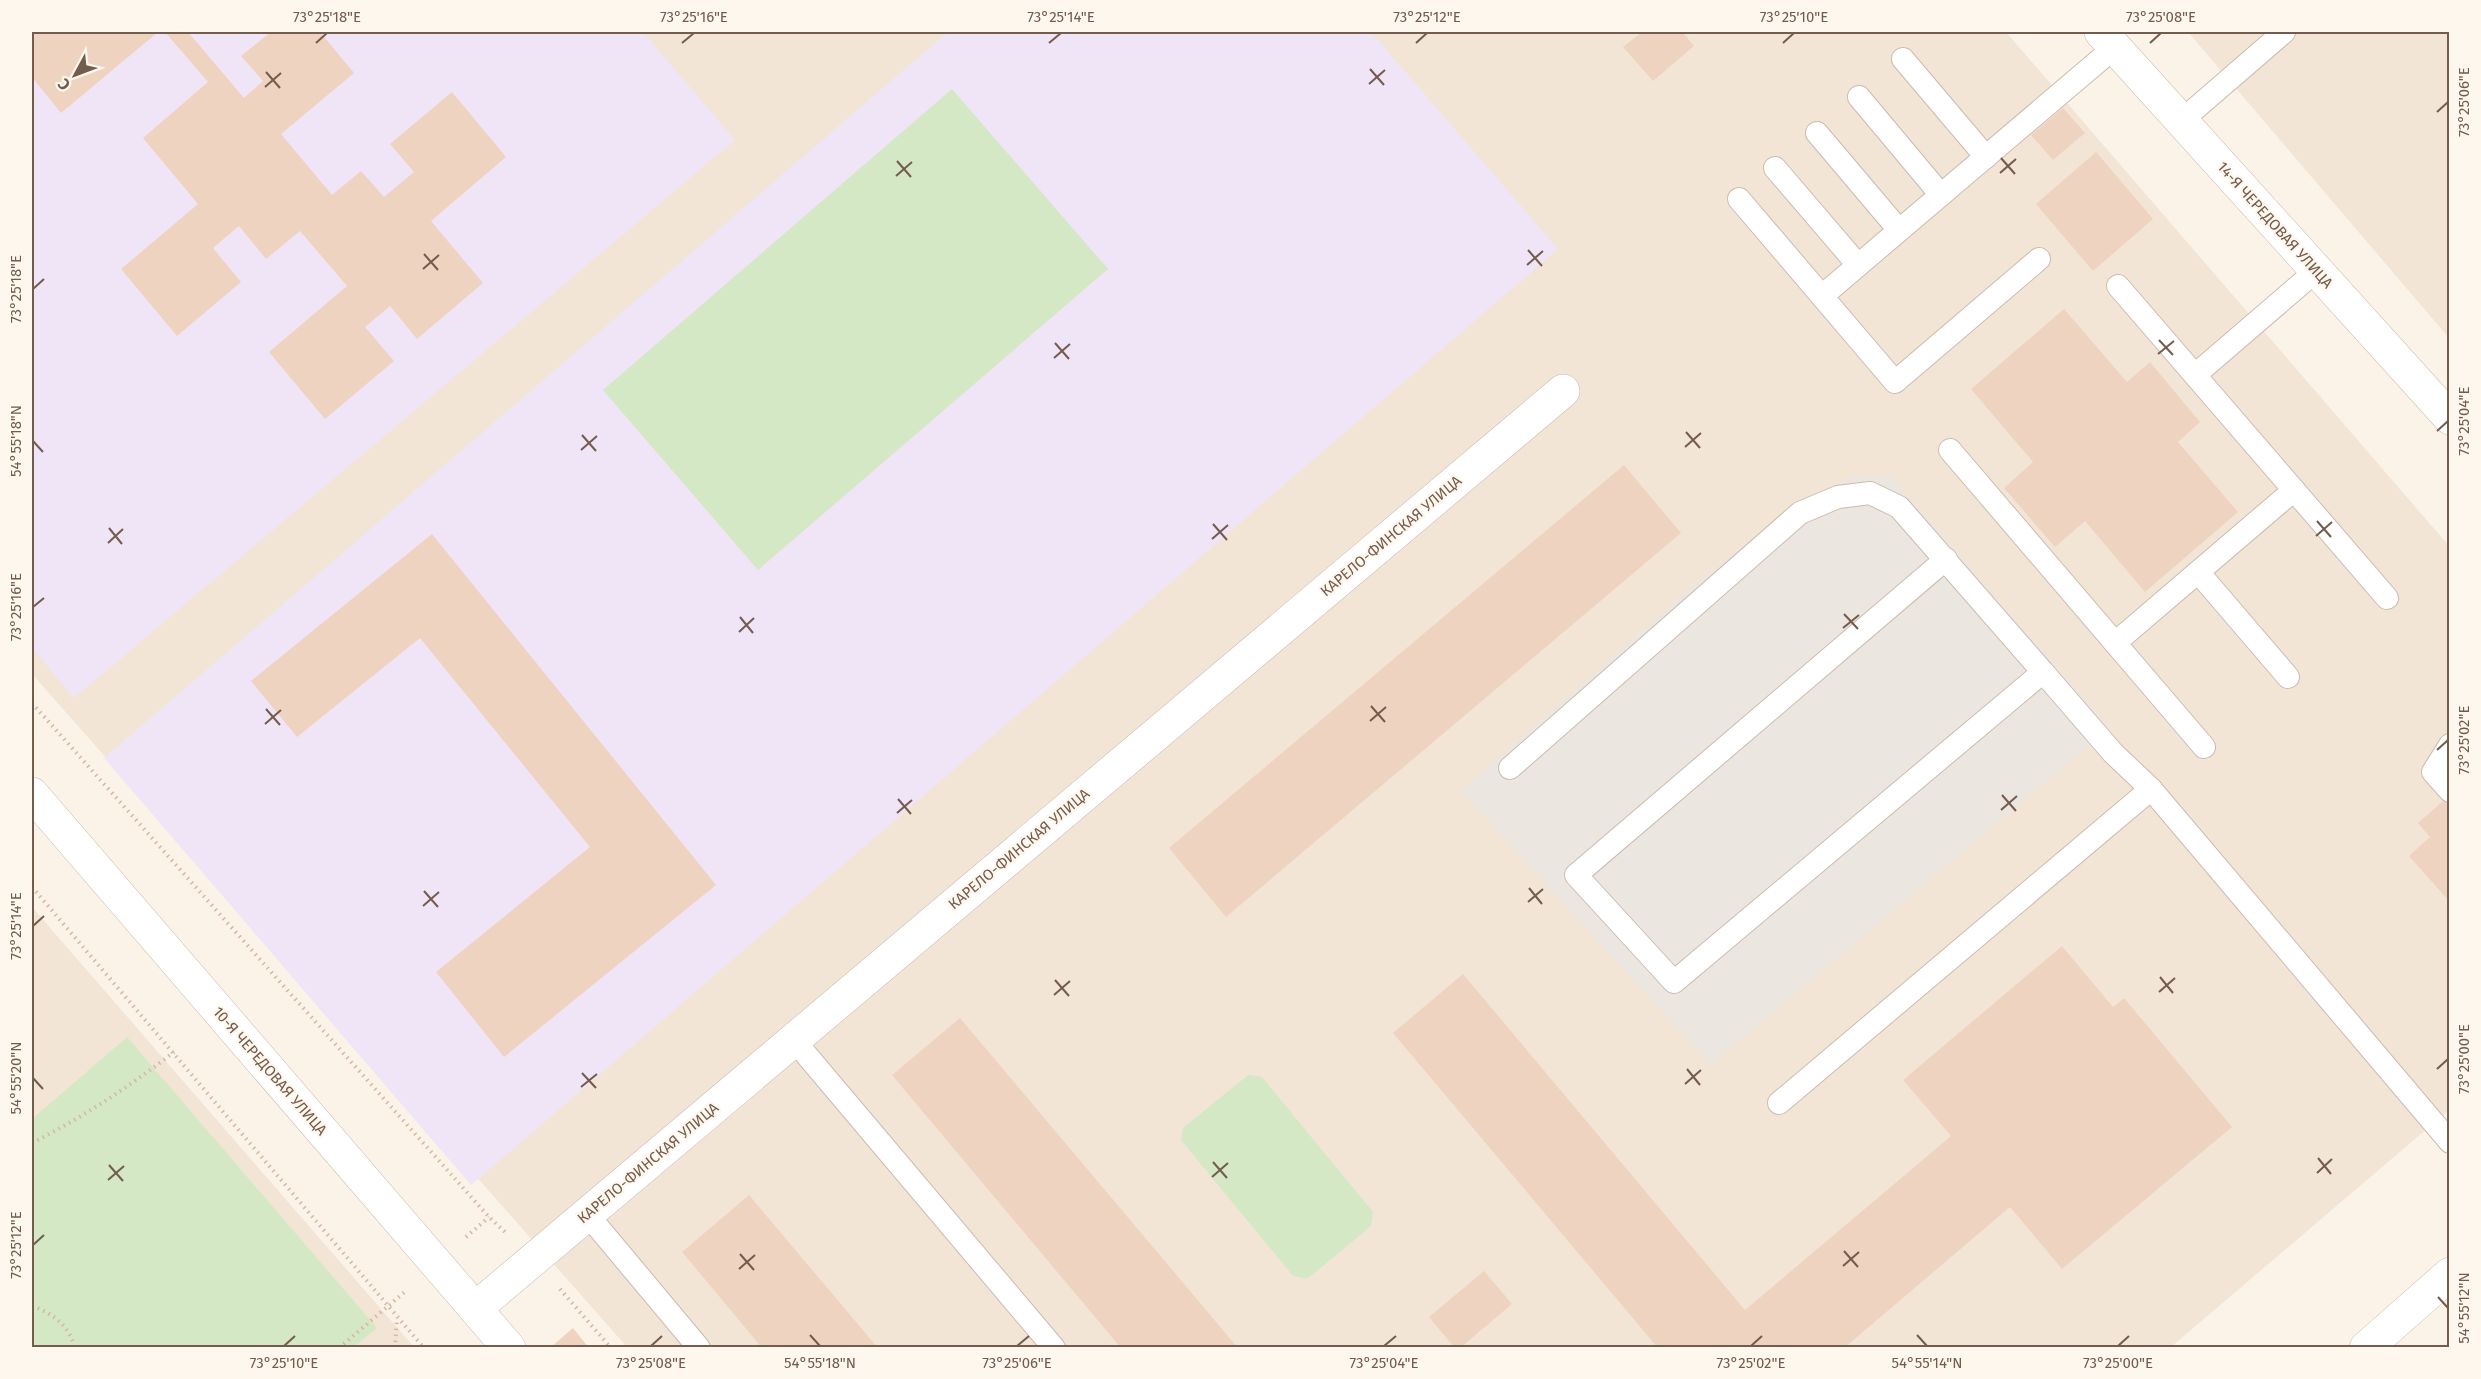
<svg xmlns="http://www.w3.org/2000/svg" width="2481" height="1379" viewBox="0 0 2481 1379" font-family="'Fira Sans',sans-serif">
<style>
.residential{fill:#f2e5d6}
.industrial{fill:#ece6e1}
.education{fill:#f0e4f7}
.green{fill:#d4e8c6}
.building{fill:#efd3c1}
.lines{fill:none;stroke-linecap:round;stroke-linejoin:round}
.service-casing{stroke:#ccbbae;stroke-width:24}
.minor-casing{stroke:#ccbbae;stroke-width:34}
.tertiary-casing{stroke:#ccbbae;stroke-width:34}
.secondary-casing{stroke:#cfbcac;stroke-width:34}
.path{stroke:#d4b7a4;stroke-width:4;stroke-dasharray:1.5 4.5;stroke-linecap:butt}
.service{stroke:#fff;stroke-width:22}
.minor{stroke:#fff;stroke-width:33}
.tertiary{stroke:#fff;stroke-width:33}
.secondary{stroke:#fff;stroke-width:33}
.ticks{fill:none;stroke:#735b4d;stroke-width:2}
.labels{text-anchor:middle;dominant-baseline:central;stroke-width:4.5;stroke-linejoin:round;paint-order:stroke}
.street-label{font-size:15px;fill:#735b4d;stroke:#fef7ed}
.neatline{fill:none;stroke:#735b4d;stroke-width:2}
.ticks-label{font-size:15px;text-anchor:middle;fill:#735b4d}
</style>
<rect width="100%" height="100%" fill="#fbf3e7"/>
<g class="residential">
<polygon points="32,32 2006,32 2449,546 2449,1110 2171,1347 627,1347 32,674"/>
<polygon points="2188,32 2449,32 2449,338"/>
<polygon points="32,907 414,1347 32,1347"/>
</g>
<polygon class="industrial" points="1891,476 2109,728 1711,1065 1461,791 1696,583 1802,501 1850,477"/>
<g class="education">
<polygon points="32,32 643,32 735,140 74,698 32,648"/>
<polygon points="948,32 1371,32 1558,249 471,1185 104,758"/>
</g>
<g class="green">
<polygon points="952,89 1108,269 758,570 603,390"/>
<polygon points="127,1037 377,1328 354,1347 32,1347 32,1119"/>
<polygon points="1248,1075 1262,1077 1373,1212 1371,1226 1307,1279 1293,1276 1181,1140 1183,1128"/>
</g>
<g class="building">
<polygon points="32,32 158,32 61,113 32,77"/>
<polygon points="165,32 188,32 244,98 263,81 241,56 271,32 320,32 354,73 281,134 332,195 361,171 384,197 414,172 390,144 452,92 506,157 431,221 483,283 417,339 390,306 365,327 394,361 325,419 269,352 347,286 300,231 266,259 239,226 213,248 241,282 177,336 121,269 198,204 143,138 208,82"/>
<polygon points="1642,32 1687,32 1684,34 1694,46 1653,81 1623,47"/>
<polygon points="2063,108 2085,133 2053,160 2031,135"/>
<polygon points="2096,152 2153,219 2093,271 2036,204"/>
<polygon points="2064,309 2127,382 2150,362 2200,422 2178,442 2238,512 2145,592 2085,521 2055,547 2004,488 2033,462 1971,389"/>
<polygon points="1624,465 1681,533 1226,917 1169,848"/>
<polygon points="432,534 716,885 504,1057 436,972 590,847 420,638 297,737 251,681"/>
<polygon points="2450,795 2450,902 2409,856 2430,837 2418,823"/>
<polygon points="2062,946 2113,1007 2124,998 2232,1127 2062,1269 2010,1207 1844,1348 1658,1348 1393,1033 1463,974 1745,1310 1951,1136 1903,1080"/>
<polygon points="960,1018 1238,1348 1121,1348 892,1075"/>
<polygon points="749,1195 878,1348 762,1348 738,1319 682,1252"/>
<polygon points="1484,1271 1512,1304 1460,1348 1455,1348 1429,1317"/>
<polygon points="573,1328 589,1348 550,1348"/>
</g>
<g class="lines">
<g class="service-casing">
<g id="service">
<polyline points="1903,59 1986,157"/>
<polyline points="1859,97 1941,195"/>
<polyline points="2181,121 2284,32"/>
<polyline points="1817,133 1899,230"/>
<polyline points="1775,168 1858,265"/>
<polyline points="1739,199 1895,382 2039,259"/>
<polyline points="2118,286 2387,598"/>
<polyline points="1822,296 2115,47"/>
<polyline points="2195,375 2316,271"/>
<polyline points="1950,450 2204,747"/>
<polyline points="1946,559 1576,875 1674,982 2043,672 2113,753 2151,789"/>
<polyline points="2198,572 2288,677"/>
<polyline points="2115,643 2294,490"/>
<polyline points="2450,745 2433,772 2450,791"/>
<polyline points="1510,768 1800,513 1838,497 1870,493 1899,507 2043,672"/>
<polyline points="793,1039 1054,1348"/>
<polyline points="1779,1103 2151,789 2450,1142"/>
<polyline points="587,1214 699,1348"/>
</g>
</g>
<g class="minor-casing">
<polyline id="minor" points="476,1308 1563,391"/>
</g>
<g class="tertiary-casing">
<polyline id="tertiary" points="32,794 509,1348"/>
</g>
<g class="secondary-casing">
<g id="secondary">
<polyline points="2101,32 2450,418"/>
<polyline points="2366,1348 2450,1274"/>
</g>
</g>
<g class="path">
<polyline points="32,703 489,1217 505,1232"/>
<polyline points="32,887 424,1348"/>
<path d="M32,1143C83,1117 129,1087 174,1052"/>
<polyline points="466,1237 489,1217"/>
<polyline points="560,1289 611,1348"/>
<path d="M32,1306C52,1313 69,1325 75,1348"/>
<polyline points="339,1348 407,1290"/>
<polyline points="395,1348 397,1318"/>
</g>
<use href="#service" class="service"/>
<use href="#minor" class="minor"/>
<use href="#tertiary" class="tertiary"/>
<use href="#secondary" class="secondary"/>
</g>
<path class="ticks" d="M316,43L327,33M682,43L694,33M1049,43L1061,33M1416,43L1427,33M1783,43L1794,33M2150,43L2161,33M1370,69L1384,85M266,72L280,88M1369,84L1385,70M265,87L281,73M2437,112L2448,102M2001,158L2015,174M897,161L911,177M2000,173L2016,159M896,176L912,162M1528,250L1542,266M424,254L438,270M1527,265L1543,251M423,269L439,255M33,289L44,279M2159,340L2173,355M1055,343L1069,359M2158,354L2174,341M1054,358L1070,344M2437,431L2448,421M1686,432L1700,448M582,435L596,451M33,441L43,452M1685,447L1701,433M581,450L597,436M2317,521L2331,537M1213,524L1227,540M109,528L122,544M2316,536L2332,522M1212,539L1228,525M108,543L123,529M33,607L44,598M1844,614L1858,629M740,617L753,633M1843,628L1859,615M739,632L754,618M1371,706L1385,722M266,709L280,725M1370,721L1386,707M265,724L281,710M2437,750L2448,740M2002,795L2016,811M898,799L911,814M2001,810L2017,796M897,813L912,800M1529,888L1542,904M424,891L438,907M1528,902L1543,889M423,906L439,892M33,926L44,916M2160,977L2173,993M1055,980L1069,996M2159,992L2175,978M1054,995L1070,981M1687,1069L1700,1085M2437,1069L2448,1059M582,1073L596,1088M33,1078L43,1089M1685,1084L1701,1070M581,1087L597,1074M2318,1158L2331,1174M1213,1162L1227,1178M109,1165L123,1181M2317,1173L2332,1159M1212,1177L1228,1163M108,1180L124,1166M33,1245L44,1235M1844,1251L1858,1267M740,1254L754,1270M1843,1266L1859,1252M739,1269L755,1255M2438,1297L2448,1308M810,1335L820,1346M1917,1335L1927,1346M284,1346L295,1336M651,1346L662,1336M1017,1346L1029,1336M1384,1346L1396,1336M1751,1346L1762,1336M2118,1346L2129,1336"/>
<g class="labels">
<g class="street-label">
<text transform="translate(2275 225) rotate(48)">14-Я ЧЕРЕДОВАЯ УЛИЦА</text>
<text transform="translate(1391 536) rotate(-40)">КАРЕЛО-ФИНСКАЯ УЛИЦА</text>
<text transform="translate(1019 849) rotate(-40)">КАРЕЛО-ФИНСКАЯ УЛИЦА</text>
<text transform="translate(270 1071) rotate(49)">10-Я ЧЕРЕДОВАЯ УЛИЦА</text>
<text transform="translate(648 1163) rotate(-40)">КАРЕЛО-ФИНСКАЯ УЛИЦА</text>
</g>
</g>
<rect width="2481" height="1379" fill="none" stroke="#fef7ed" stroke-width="66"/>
<g transform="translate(75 75) rotate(229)" stroke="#fef7ed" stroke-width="4.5" paint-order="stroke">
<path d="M0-4.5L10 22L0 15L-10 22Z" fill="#735b4d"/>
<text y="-9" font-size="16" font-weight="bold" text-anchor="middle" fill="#735b4d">С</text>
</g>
<rect x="33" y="33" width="2415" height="1313" class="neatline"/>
<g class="ticks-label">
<text x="327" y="22">73°25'18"E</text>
<text x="694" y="22">73°25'16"E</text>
<text x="1061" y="22">73°25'14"E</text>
<text x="1427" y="22">73°25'12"E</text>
<text x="1794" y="22">73°25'10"E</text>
<text x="2161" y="22">73°25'08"E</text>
<text transform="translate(2464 102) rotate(-90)" y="5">73°25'06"E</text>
<text transform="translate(16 289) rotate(-90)" y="5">73°25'18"E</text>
<text transform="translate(2464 421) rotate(-90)" y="5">73°25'04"E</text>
<text transform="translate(16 441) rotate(-90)" y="5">54°55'18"N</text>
<text transform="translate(16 607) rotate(-90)" y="5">73°25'16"E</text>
<text transform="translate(2464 740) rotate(-90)" y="5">73°25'02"E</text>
<text transform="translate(16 926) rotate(-90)" y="5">73°25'14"E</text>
<text transform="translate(2464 1059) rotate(-90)" y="5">73°25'00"E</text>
<text transform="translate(16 1078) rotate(-90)" y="5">54°55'20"N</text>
<text transform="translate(16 1245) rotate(-90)" y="5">73°25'12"E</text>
<text transform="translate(2464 1308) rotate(-90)" y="5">54°55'12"N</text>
<text x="284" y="1368">73°25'10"E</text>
<text x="651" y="1368">73°25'08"E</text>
<text x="820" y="1368">54°55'18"N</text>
<text x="1017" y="1368">73°25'06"E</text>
<text x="1384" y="1368">73°25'04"E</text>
<text x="1751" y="1368">73°25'02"E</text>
<text x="1927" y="1368">54°55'14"N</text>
<text x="2118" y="1368">73°25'00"E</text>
</g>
</svg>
